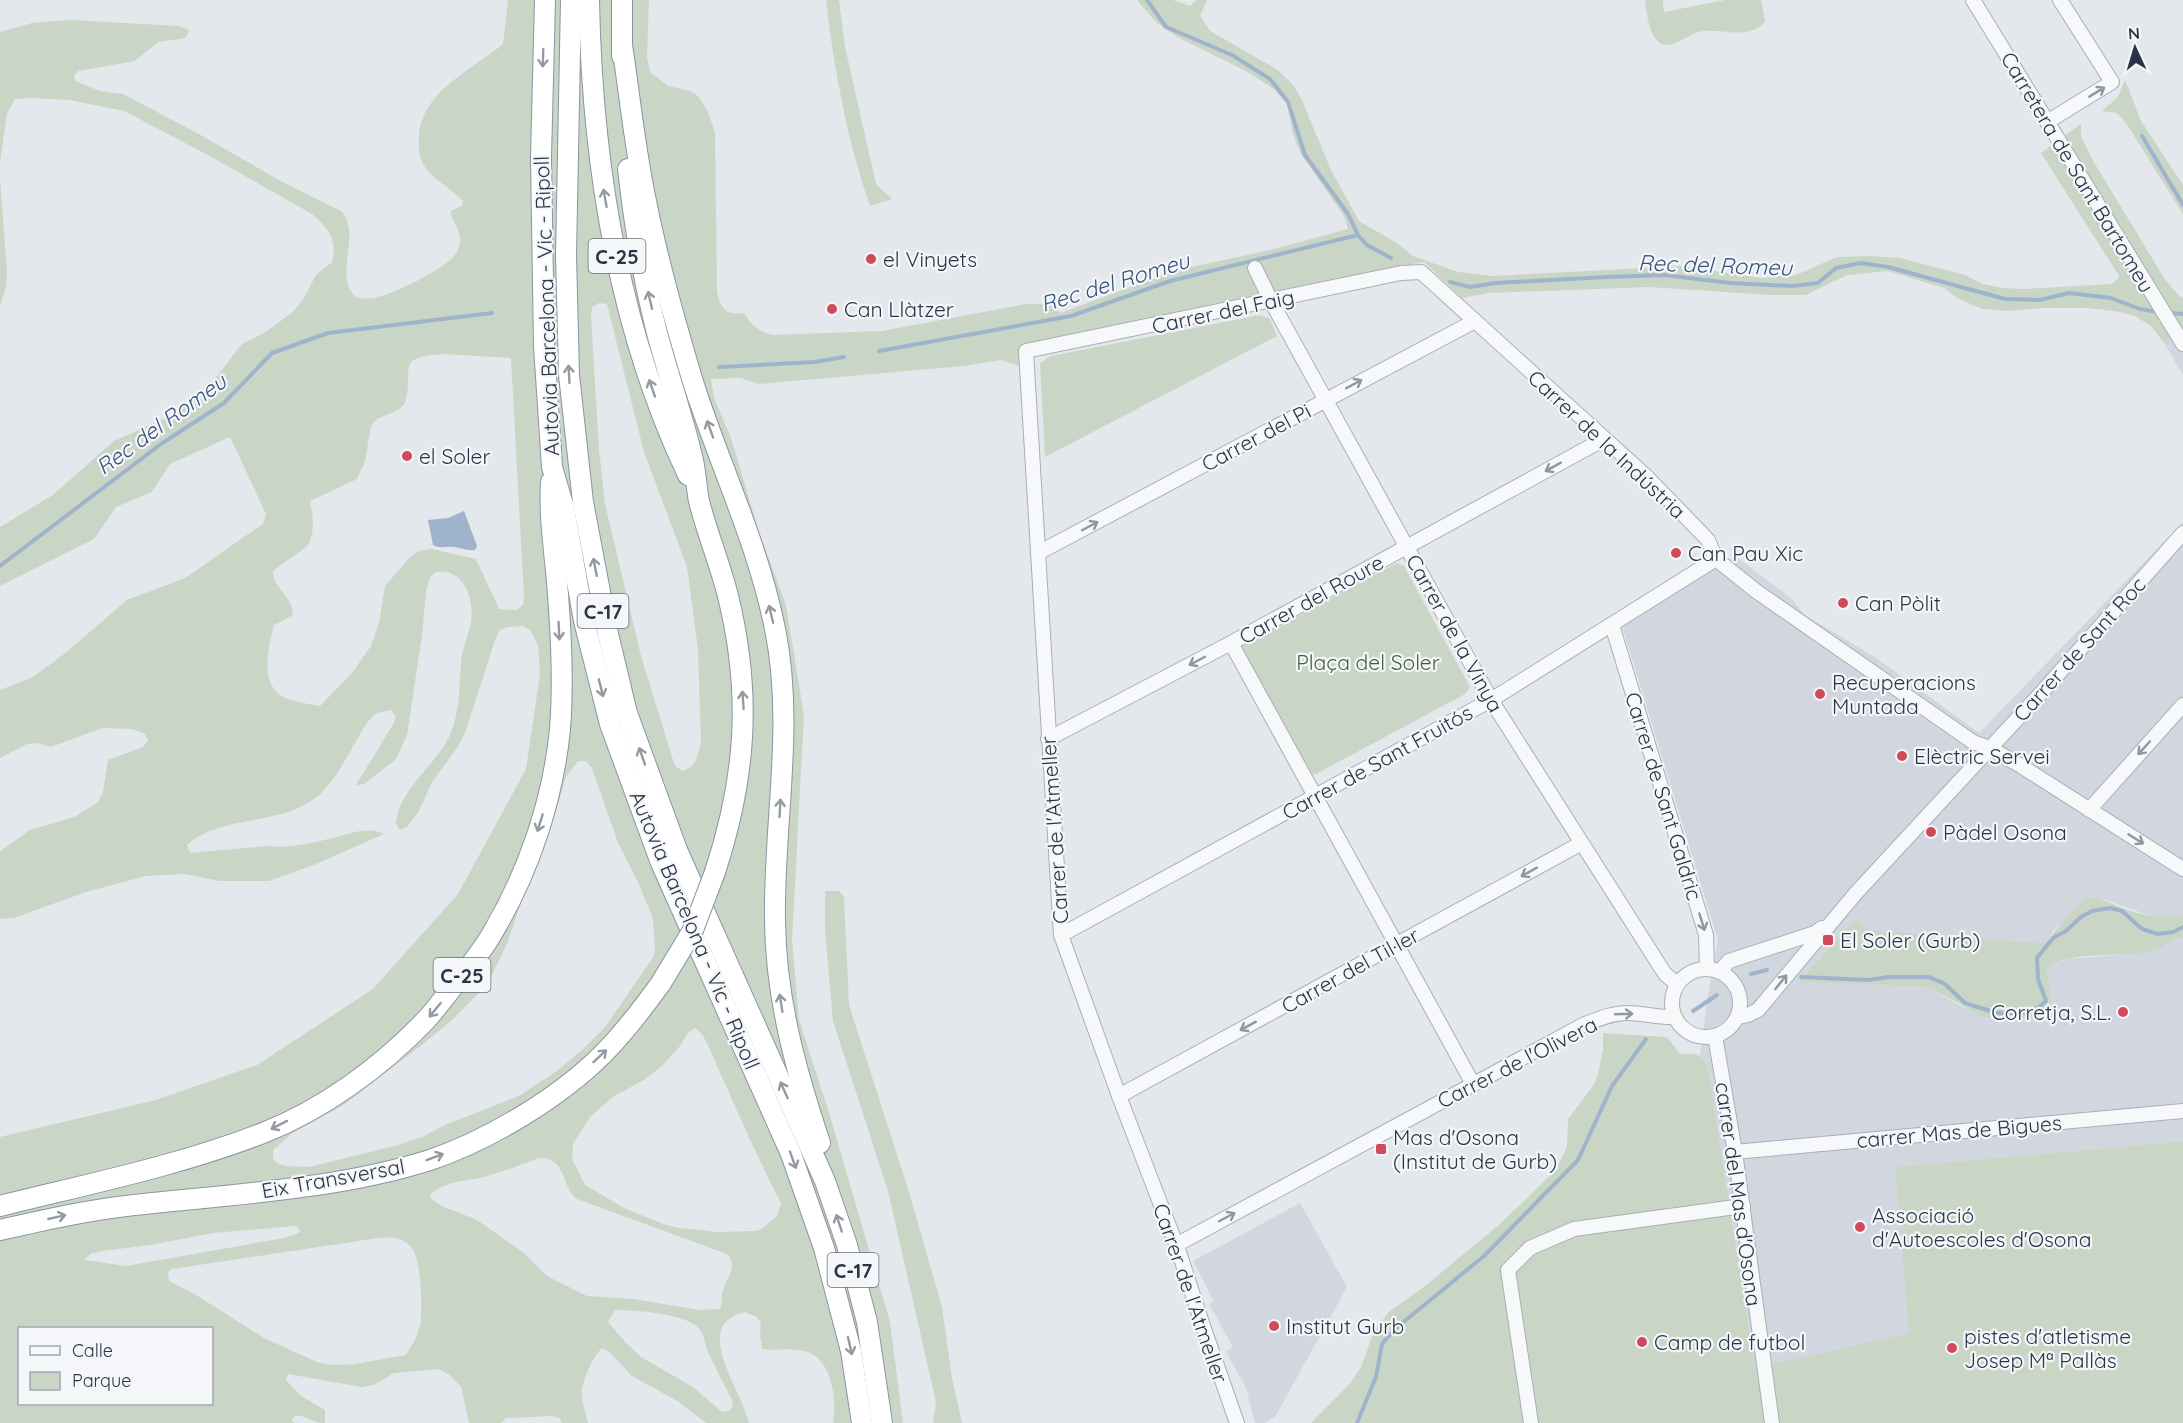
<svg xmlns="http://www.w3.org/2000/svg" width="2183" height="1423" viewBox="0 0 2183 1423" font-family="Quicksand,sans-serif">
<style>
.built{fill:#d2d6de}
.green{fill:#c9d6c5;fill-rule:evenodd}
.water{fill:#9fb4cc}
.lines{fill:none;stroke-linecap:round;stroke-linejoin:round}
.stream{stroke:#9fb4cc;stroke-width:4}
.minor-casing{stroke:#a9aeb7;stroke-width:16}
.highway-casing{stroke:#8b94a3;stroke-width:22}
.minor{stroke:#f7f8fa;stroke-width:14}
.highway{stroke:#fff;stroke-width:20}
.highway-bridge-casing{stroke:#8b94a3;stroke-width:22;stroke-linecap:butt}
.highway-bridge{stroke:#fff;stroke-width:20}
.oneway{stroke:#959aa2}
.oneway2{stroke:#9196a0}
.poi-dot{fill:#d1495b;stroke:#f4f6f9;stroke-width:2}
.labels{text-anchor:middle;dominant-baseline:central;stroke-width:4.5;stroke-linejoin:round;paint-order:stroke}
.shield{fill:#f4f6f9;stroke:#676e7b;stroke-width:1.5}
.shield-label{font-size:20px;font-weight:bold;fill:#2b3445}
.street-label{font-size:21px;fill:#2b3445;stroke:#f4f6f9}
.poi-label{font-size:21px;fill:#2b3445;stroke:#f4f6f9;text-anchor:start}
.park-label{font-size:21px;fill:#3f6138;stroke:#f4f6f9}
.water-label{font-size:22px;font-style:italic;fill:#34527a;stroke:#f4f6f9}
</style>
<rect width="100%" height="100%" fill="#e4e7ec"/>
<g class="built">
<polygon points="2183,332 2183,375 2164,343"/>
<polygon points="2183,522 2183,914 2173,917 2154,917 2097,897 2088,898 2053,931 2047,944 1944,980 1800,982 1926,987 1986,1019 2024,1020 2046,1010 2051,994 2047,972 2052,965 2068,959 2150,952 2171,941 2183,937 2183,1141 1895,1167 1909,1333 1755,1368 1708,1068 1700,1056 1707,1002 1718,940 1622,626 1735,556 1791,598 1805,615 1875,657 1979,733"/>
<polygon points="1300,1203 1347,1287 1275,1417 1265,1423 1255,1423 1246,1388 1226,1351 1233,1347 1209,1304 1214,1301 1193,1261"/>
</g>
<g class="green">
<path d="M508,0H649L647,57L650,72L668,86L690,91L698,96L707,110L715,132L717,292C721,308 726,316 744,313C751,325 759,331 772,335L882,331L1026,304H1054L1060,313L1177,270L1266,251L1348,229L1344,216L1301,154L1293,134L1287,104L1274,89L1244,70L1177,37L1155,21L1137,0H1173L1190,6L1197,0H1207L1200,16L1210,31L1278,70L1294,86L1301,98L1331,170L1359,221L1397,243L1413,256L1458,272L1492,276L1682,266L1762,278L1796,275L1837,257L1869,256L1900,258L1965,275L1983,284L2003,288L2024,289L2111,284L2118,279L2119,276L2041,153L2081,124V136L2092,159L2164,278L2179,296L2183,298V332L2164,343L2151,326L2135,316L2120,312L2088,308H2042L2007,311L1982,309L1957,298L1944,288L1888,271L1847,275L1806,295H1770L1649,287L1488,293L1462,298L1424,262L1023,345V367L1001,360L964,366L758,384L740,378L711,379L714,398L731,438L759,532L786,605L804,716L792,940L799,1020L830,1116L890,1322L903,1423H833C837,1399 832,1357 804,1351C790,1348 776,1351 762,1349L760,1335L761,1323L757,1317L745,1312C689,1325 743,1391 749,1423H706L679,1402L632,1376L608,1351L602,1348C593,1356 582,1381 582,1393C582,1403 586,1414 588,1423H562L559,1418L552,1416L506,1418L501,1423H469L461,1387L450,1375L438,1369L394,1373L373,1385L361,1387L288,1374L286,1380L301,1396L325,1410V1423C311,1423 306,1414 294,1416L292,1421L295,1423H0V1137L156,1100L257,1065L373,989L458,894L526,769L540,674L538,645L530,630L523,626L507,627L500,630L496,637L465,733L457,748L432,782L419,811L407,827L400,830L396,824C399,788 436,766 450,735C460,712 459,687 461,663C462,648 468,636 471,623C475,599 463,567 436,572L430,577L426,592L422,635L407,735L396,759L364,784L356,785L394,723L396,716L391,710C387,711 382,711 378,713C369,717 363,729 358,738C344,761 332,789 308,803C271,825 220,816 187,845L190,853L266,846C288,849 312,843 333,838C350,834 368,826 384,834L316,864L269,881H220L185,874L146,876L86,892L14,918L0,919V853L2,850L30,830L74,817L97,803L103,792L108,760L143,747L148,741L145,734L132,729L102,728L51,747L37,743L27,744L0,758V690L31,678L63,655L127,600L185,578L263,524L266,514L230,437L170,464L152,492L116,507L94,539L0,586V527L53,495L114,441L177,413L202,398L208,392L214,380L241,345L267,331L293,312L304,298L316,275L332,262C338,241 328,227 312,214L208,155L124,111L69,100L31,98L15,99L7,113L0,163V32L32,23L71,20L179,26L189,30L186,38L158,42L135,61L78,71L74,77L75,81L100,91L123,94L197,133L279,180L341,211C363,236 332,274 356,297C363,299 368,299 375,298C393,294 452,267 458,250C466,231 450,222 451,211L462,206L463,201C451,187 434,182 423,164C419,156 418,145 419,136C422,91 472,70 503,44ZM599,303L607,304L644,452L687,567L698,649L701,743L696,760L691,767L683,771L676,767L673,760L641,656L605,504L599,449L591,317L592,307ZM445,354L511,358L524,597L523,605L516,610L499,609L476,559L431,549L419,551L411,556L385,586L379,623L371,646L352,673L320,706C311,704 300,703 291,700C257,690 268,650 274,625L293,615C293,596 273,588 273,571C283,562 295,556 305,548C316,539 313,513 310,501L357,479L365,461L371,426L377,419L398,410L404,405C417,370 390,357 445,354ZM578,761H586L592,768L618,843L639,884L653,919L655,947L654,956L605,1027L583,1049L557,1071L519,1096L445,1125L422,1137L398,1145L309,1167L286,1166L278,1164L273,1158V1150L293,1133L345,1104L423,1044L452,1020L483,989L493,973L508,941L525,891L549,834L566,777ZM695,1028L702,1034L707,1043C731,1097 754,1151 781,1203L777,1216L763,1228L756,1231L716,1232L680,1228L666,1225L624,1208L585,1185L572,1159L573,1144L590,1117L614,1096L644,1080L663,1065L680,1046L688,1033ZM539,1158C568,1158 560,1186 577,1199L727,1254C739,1268 726,1277 723,1291C721,1296 722,1302 721,1307L719,1309L699,1310L633,1299L587,1296L547,1276L524,1253L477,1220L442,1206L431,1199L430,1195C446,1180 465,1182 484,1177C502,1172 521,1165 539,1158ZM296,1226L300,1230L299,1233L284,1238L126,1266L85,1260L90,1254L102,1251L150,1245L213,1233ZM378,1238C391,1237 403,1237 412,1248C421,1259 423,1312 420,1326C417,1336 412,1346 406,1355L355,1364L333,1365L319,1363L264,1338L193,1293L169,1281L168,1272L172,1269ZM615,1310C633,1310 689,1313 700,1330C704,1335 705,1345 708,1352C715,1367 723,1383 731,1398L733,1406L730,1410L722,1412L693,1387L641,1357L626,1343L608,1322ZM20,1328H212V1404H20Z"/>
<path d="M826,0H839L845,47L876,184L892,199L870,206C847,140 834,69 826,0Z"/>
<path d="M1645,0H1663L1664,12L1725,0H1761L1765,21C1751,40 1723,29 1703,31C1691,32 1670,51 1660,43C1648,34 1647,13 1645,0Z"/>
<polygon points="2125,80 2141,121 2183,185 2183,214 2126,123 2117,113 2102,111 2118,97"/>
<polygon points="0,179 7,272 6,287 0,306"/>
<polygon points="1260,315 1270,319 1277,336 1045,457 1040,363 1051,356"/>
<polygon points="1397,563 1404,566 1470,687 1465,694 1316,774 1309,774 1239,651 1242,646"/>
<polygon points="825,891 839,891 844,897 849,1005 909,1192 942,1307 952,1378 962,1423 933,1423 936,1402 888,1191 833,1021 825,931"/>
<path d="M2097,897C2123,909 2154,923 2183,914V937C2170,940 2161,949 2149,952C2128,957 2055,950 2047,972L2051,994L2046,1010L2037,1016L2021,1020L1983,1018L1957,1002L1926,987L1799,982L1856,919L1868,930L2047,944C2053,932 2075,905 2087,899C2089,898 2095,897 2097,897Z"/>
<path d="M1603,1033L1667,1037L1680,1054C1697,1053 1699,1052 1708,1068L1755,1368L1909,1333L1895,1167L2183,1141V1423H1311L1349,1385L1361,1367L1375,1329L1389,1312L1425,1286L1500,1224L1555,1171L1567,1147L1568,1119L1593,1086L1598,1075L1603,1049Z"/>
</g>
<path class="water" d="M464,511L477,546L475,550C466,551 463,548 454,547C446,546 440,549 433,545L428,520L448,518Z"/>
<g class="lines">
<g class="stream">
<polyline points="1147,0 1166,27 1232,55 1270,79 1288,102 1305,155 1348,214 1358,235 1367,245 1391,258"/>
<polyline points="2142,136 2183,205"/>
<polyline points="1450,282 1470,287 1496,283 1606,277 1664,275 1730,283 1793,286 1818,283 1836,268 1861,263 1888,267 2005,299 2040,300 2069,293 2111,298 2140,309 2159,312"/>
<polyline points="2170,313 2183,314"/>
<polyline points="879,351 1071,316 1170,281 1358,235"/>
<polyline points="719,367 815,362 844,357"/>
<polyline points="0,566 161,444 224,403 272,353 328,333 492,313"/>
<polyline points="1751,974 1767,970"/>
<polyline points="1801,977 1868,980 1889,977 1929,977 1945,984 1965,1003 1997,1013 2025,1013 2039,1007 2046,1001 2038,979 2037,958 2053,938 2066,931 2081,917 2092,911 2110,908 2122,911 2142,929 2158,934 2173,932 2183,927"/>
<polyline points="1693,1011 1717,995"/>
<polyline points="1357,1423 1376,1377 1382,1344 1395,1329 1484,1256 1578,1160 1612,1086 1646,1039"/>
</g>
<g class="minor-casing">
<g id="minor">
<polyline points="1973,0 2183,344"/>
<polyline points="2047,122 2112,82 2060,0"/>
<polyline points="1255,268 1271,301 1491,700 1665,974 1677,984"/>
<polyline points="1038,553 1475,321"/>
<polyline points="1612,625 1706,935 1707,968"/>
<polyline points="1231,643 1473,1084"/>
<polyline points="1048,739 1231,643 1604,439"/>
<polyline points="2089,810 2183,705"/>
<polyline points="1061,935 1491,700 1716,559"/>
<circle cx="1706" cy="1003" r="34"/>
<polyline points="1720,971 1729,961 1815,933 1822,928"/>
<polyline points="1738,1017 1748,1015 1758,1010 1856,893 2043,691 2183,533"/>
<polyline points="1715,1036 1735,1152 1772,1423"/>
<polyline points="1119,1096 1580,844"/>
<polyline points="1735,1152 2183,1111"/>
<path d="M1176,1245L1585,1024C1599,1019 1612,1013 1627,1013C1644,1013 1659,1018 1675,1017"/>
<polyline points="1237,1423 1201,1320 1179,1252 1119,1096 1061,935 1026,351 1401,273 1421,272 1648,478 1708,540 1716,559 1756,591 1973,742 1990,748 2021,766 2183,869"/>
<polyline points="1531,1423 1508,1270 1530,1248 1574,1229 1743,1206"/>
</g>
</g>
<g class="highway-casing">
<g id="highway">
<polyline points="545,0 541,157 544,346 552,467 564,508 584,621 610,724 661,863 791,1154 824,1248 851,1351 862,1423"/>
<polyline points="571,0 566,255 569,375 583,502 608,634 627,713 677,850 825,1181 847,1245 867,1322 882,1423"/>
<path d="M589,0C592,162 618,328 688,475"/>
<polyline points="622,0 622,56"/>
<path d="M622,45C630,97 635,150 646,201C658,262 675,322 693,382C719,464 758,543 775,629C795,726 773,825 775,922C776,999 796,1071 820,1143"/>
<path d="M628,169C634,223 643,277 656,329C667,372 682,413 692,456C696,471 696,486 699,501C707,533 720,564 728,596C752,694 746,777 715,872"/>
<path d="M0,1206C88,1184 178,1166 263,1133C324,1109 381,1067 426,1020C437,1008 446,995 456,983C469,967 483,950 493,932C529,871 553,800 560,729C564,680 561,630 557,582C554,548 549,516 551,482"/>
<path d="M0,1230C44,1220 88,1210 134,1205C232,1194 335,1190 430,1160C489,1140 559,1098 603,1054C624,1033 643,1008 661,983"/>
</g>
</g>
<use href="#minor" class="minor"/>
<use href="#highway" class="highway"/>
<g class="highway-bridge-casing">
<polyline id="highway-bridge" points="661,983 693,930 715,872"/>
</g>
<use href="#highway-bridge" class="highway-bridge"/>
</g>
<defs><path id="oneway-shaft" d="M-6 0H5M1.5-3L5.5 0L1.5 3" fill="none" stroke-width="1.6" stroke-linecap="round" stroke-linejoin="round" transform="scale(1.5)"/></defs>
<g class="oneway">
<use href="#oneway-shaft" transform="translate(543 58) rotate(92)"/>
<use href="#oneway-shaft" transform="translate(605 198) rotate(-100)"/>
<use href="#oneway-shaft" transform="translate(650 300) rotate(-103)"/>
<use href="#oneway-shaft" transform="translate(569 374) rotate(-93)"/>
<use href="#oneway-shaft" transform="translate(652 388) rotate(-109)"/>
<use href="#oneway-shaft" transform="translate(710 429) rotate(-110)"/>
<use href="#oneway-shaft" transform="translate(595 567) rotate(-101)"/>
<use href="#oneway-shaft" transform="translate(771 614) rotate(-104)"/>
<use href="#oneway-shaft" transform="translate(559 631) rotate(87)"/>
<use href="#oneway-shaft" transform="translate(601 688) rotate(76)"/>
<use href="#oneway-shaft" transform="translate(743 700) rotate(-94)"/>
<use href="#oneway-shaft" transform="translate(642 756) rotate(-109)"/>
<use href="#oneway-shaft" transform="translate(780 808) rotate(-87)"/>
<use href="#oneway-shaft" transform="translate(540 823) rotate(107)"/>
<use href="#oneway-shaft" transform="translate(781 1003) rotate(-99)"/>
<use href="#oneway-shaft" transform="translate(435 1010) rotate(129)"/>
<use href="#oneway-shaft" transform="translate(600 1056) rotate(-43)"/>
<use href="#oneway-shaft" transform="translate(784 1090) rotate(-114)"/>
<use href="#oneway-shaft" transform="translate(279 1125) rotate(153)"/>
<use href="#oneway-shaft" transform="translate(435 1157) rotate(-21)"/>
<use href="#oneway-shaft" transform="translate(793 1160) rotate(70)"/>
<use href="#oneway-shaft" transform="translate(57 1217) rotate(-13)"/>
<use href="#oneway-shaft" transform="translate(839 1223) rotate(-108)"/>
<use href="#oneway-shaft" transform="translate(850 1346) rotate(77)"/>
</g>
<g class="oneway2">
<use href="#oneway-shaft" transform="translate(2097 92) rotate(-31)"/>
<use href="#oneway-shaft" transform="translate(1354 384) rotate(-28)"/>
<use href="#oneway-shaft" transform="translate(1553 467) rotate(151)"/>
<use href="#oneway-shaft" transform="translate(1090 526) rotate(-28)"/>
<use href="#oneway-shaft" transform="translate(1197 661) rotate(152)"/>
<use href="#oneway-shaft" transform="translate(2144 748) rotate(132)"/>
<use href="#oneway-shaft" transform="translate(2136 839) rotate(32)"/>
<use href="#oneway-shaft" transform="translate(1529 872) rotate(151)"/>
<use href="#oneway-shaft" transform="translate(1702 922) rotate(73)"/>
<use href="#oneway-shaft" transform="translate(1781 982) rotate(-51)"/>
<use href="#oneway-shaft" transform="translate(1624 1014) rotate(-2)"/>
<use href="#oneway-shaft" transform="translate(1248 1026) rotate(151)"/>
<use href="#oneway-shaft" transform="translate(1227 1217) rotate(-28)"/>
</g>
<g class="poi-dot">
<circle cx="871" cy="259" r="6"/>
<circle cx="832" cy="309" r="6"/>
<circle cx="407" cy="456" r="6"/>
<circle cx="1676" cy="553" r="6"/>
<circle cx="1843" cy="603" r="6"/>
<circle cx="1820" cy="694" r="6"/>
<circle cx="1902" cy="756" r="6"/>
<circle cx="1931" cy="832" r="6"/>
<rect x="1822" y="934" width="12" height="12" rx="3"/>
<circle cx="2123" cy="1012" r="6"/>
<rect x="1375" y="1143" width="12" height="12" rx="3"/>
<circle cx="1860" cy="1227" r="6"/>
<circle cx="1274" cy="1326" r="6"/>
<circle cx="1642" cy="1342" r="6"/>
<circle cx="1952" cy="1348" r="6"/>
</g>
<g class="labels">
<g class="shield">
<rect x="588.5" y="239" width="57" height="34" rx="4.5"/>
<rect x="577.5" y="594" width="51" height="34" rx="4.5"/>
<rect x="433.5" y="958" width="57" height="34" rx="4.5"/>
<rect x="827.5" y="1253" width="51" height="34" rx="4.5"/>
</g>
<g class="shield-label">
<text x="617" y="256">C-25</text>
<text x="603" y="611">C-17</text>
<text x="462" y="975">C-25</text>
<text x="853" y="1270">C-17</text>
</g>
<g class="street-label">
<text transform="translate(2078 172) rotate(59)">Carretera de Sant Bartomeu</text>
<text transform="translate(546 306) rotate(-92)">Autovia Barcelona - Vic - Ripoll</text>
<text transform="translate(1223 311) rotate(-12)">Carrer del Faig</text>
<text transform="translate(1256 437) rotate(-28)">Carrer del Pi</text>
<text transform="translate(1607 444) rotate(43)">Carrer de la Indústria</text>
<text transform="translate(1311 599) rotate(-29)">Carrer del Roure</text>
<text transform="translate(1455 633) rotate(61)">Carrer de la Vinya</text>
<text transform="translate(2079 649) rotate(-48)">Carrer de Sant Roc</text>
<text transform="translate(1377 762) rotate(-29)">Carrer de Sant Fruitós</text>
<text transform="translate(1664 796) rotate(73)">Carrer de Sant Galdric</text>
<text transform="translate(1054 830) rotate(-94)">Carrer de l'Atmeller</text>
<text transform="translate(695 930) rotate(67)">Autovia Barcelona - Vic - Ripoll</text>
<text transform="translate(1350 970) rotate(-29)">Carrer del Til·ler</text>
<text transform="translate(1517 1062) rotate(-27)">Carrer de l'Olivera</text>
<text transform="translate(1959 1131) rotate(-5)">carrer Mas de Bigues</text>
<text transform="translate(333 1178) rotate(-10)">Eix Transversal</text>
<text transform="translate(1739 1194) rotate(82)">carrer del Mas d'Osona</text>
<text transform="translate(1191 1293) rotate(71)">Carrer de l'Atmeller</text>
</g>
<g class="poi-label">
<text x="883" y="259">el Vinyets</text>
<text x="844" y="309">Can Llàtzer</text>
<text x="419" y="456">el Soler</text>
<text x="1688" y="553">Can Pau Xic</text>
<text x="1855" y="603">Can Pòlit</text>
<text x="1832" y="682">Recuperacions<tspan x="1832" dy="24">Muntada</tspan></text>
<text x="1914" y="756">Elèctric Servei</text>
<text x="1943" y="832">Pàdel Osona</text>
<text x="1840" y="940">El Soler (Gurb)</text>
<text x="2111" y="1012" text-anchor="end">Corretja, S.L.</text>
<text x="1393" y="1137">Mas d'Osona<tspan x="1393" dy="24">(Institut de Gurb)</tspan></text>
<text x="1872" y="1215">Associació<tspan x="1872" dy="24">d'Autoescoles d'Osona</tspan></text>
<text x="1286" y="1326">Institut Gurb</text>
<text x="1964" y="1336">pistes d'atletisme<tspan x="1964" dy="24">Josep Mª Pallàs</tspan></text>
<text x="1654" y="1342">Camp de futbol</text>
</g>
<g class="park-label">
<text x="1368" y="662">Plaça del Soler</text>
</g>
<g class="water-label">
<text transform="translate(1715 265) rotate(2)">Rec del Romeu</text>
<text transform="translate(1115 282) rotate(-17)">Rec del Romeu</text>
<text transform="translate(161 424) rotate(-36)">Rec del Romeu</text>
</g>
</g>
<rect x="18" y="1327" width="195" height="78" fill="#f4f6f9" stroke="#a4a8b1" stroke-width="1.5"/>
<rect x="30" y="1346" width="30" height="9" fill="#f7f8fa" stroke="#a4a8b1" stroke-width="1.5"/>
<text x="72" y="1357" font-size="18" fill="#2b3445">Calle</text>
<rect x="30" y="1372" width="30" height="18" fill="#c9d6c5" stroke="#a4a8b1" stroke-width="1.5"/>
<text x="72" y="1387" font-size="18" fill="#2b3445">Parque</text>
<g transform="translate(2135 48) rotate(356)" stroke="#f4f6f9" stroke-width="4.5" paint-order="stroke">
<path d="M0-4.5L10 22L0 15L-10 22Z" fill="#2b3445"/>
<text y="-9" font-size="16" font-weight="bold" text-anchor="middle" fill="#2b3445">N</text>
</g>
</svg>
